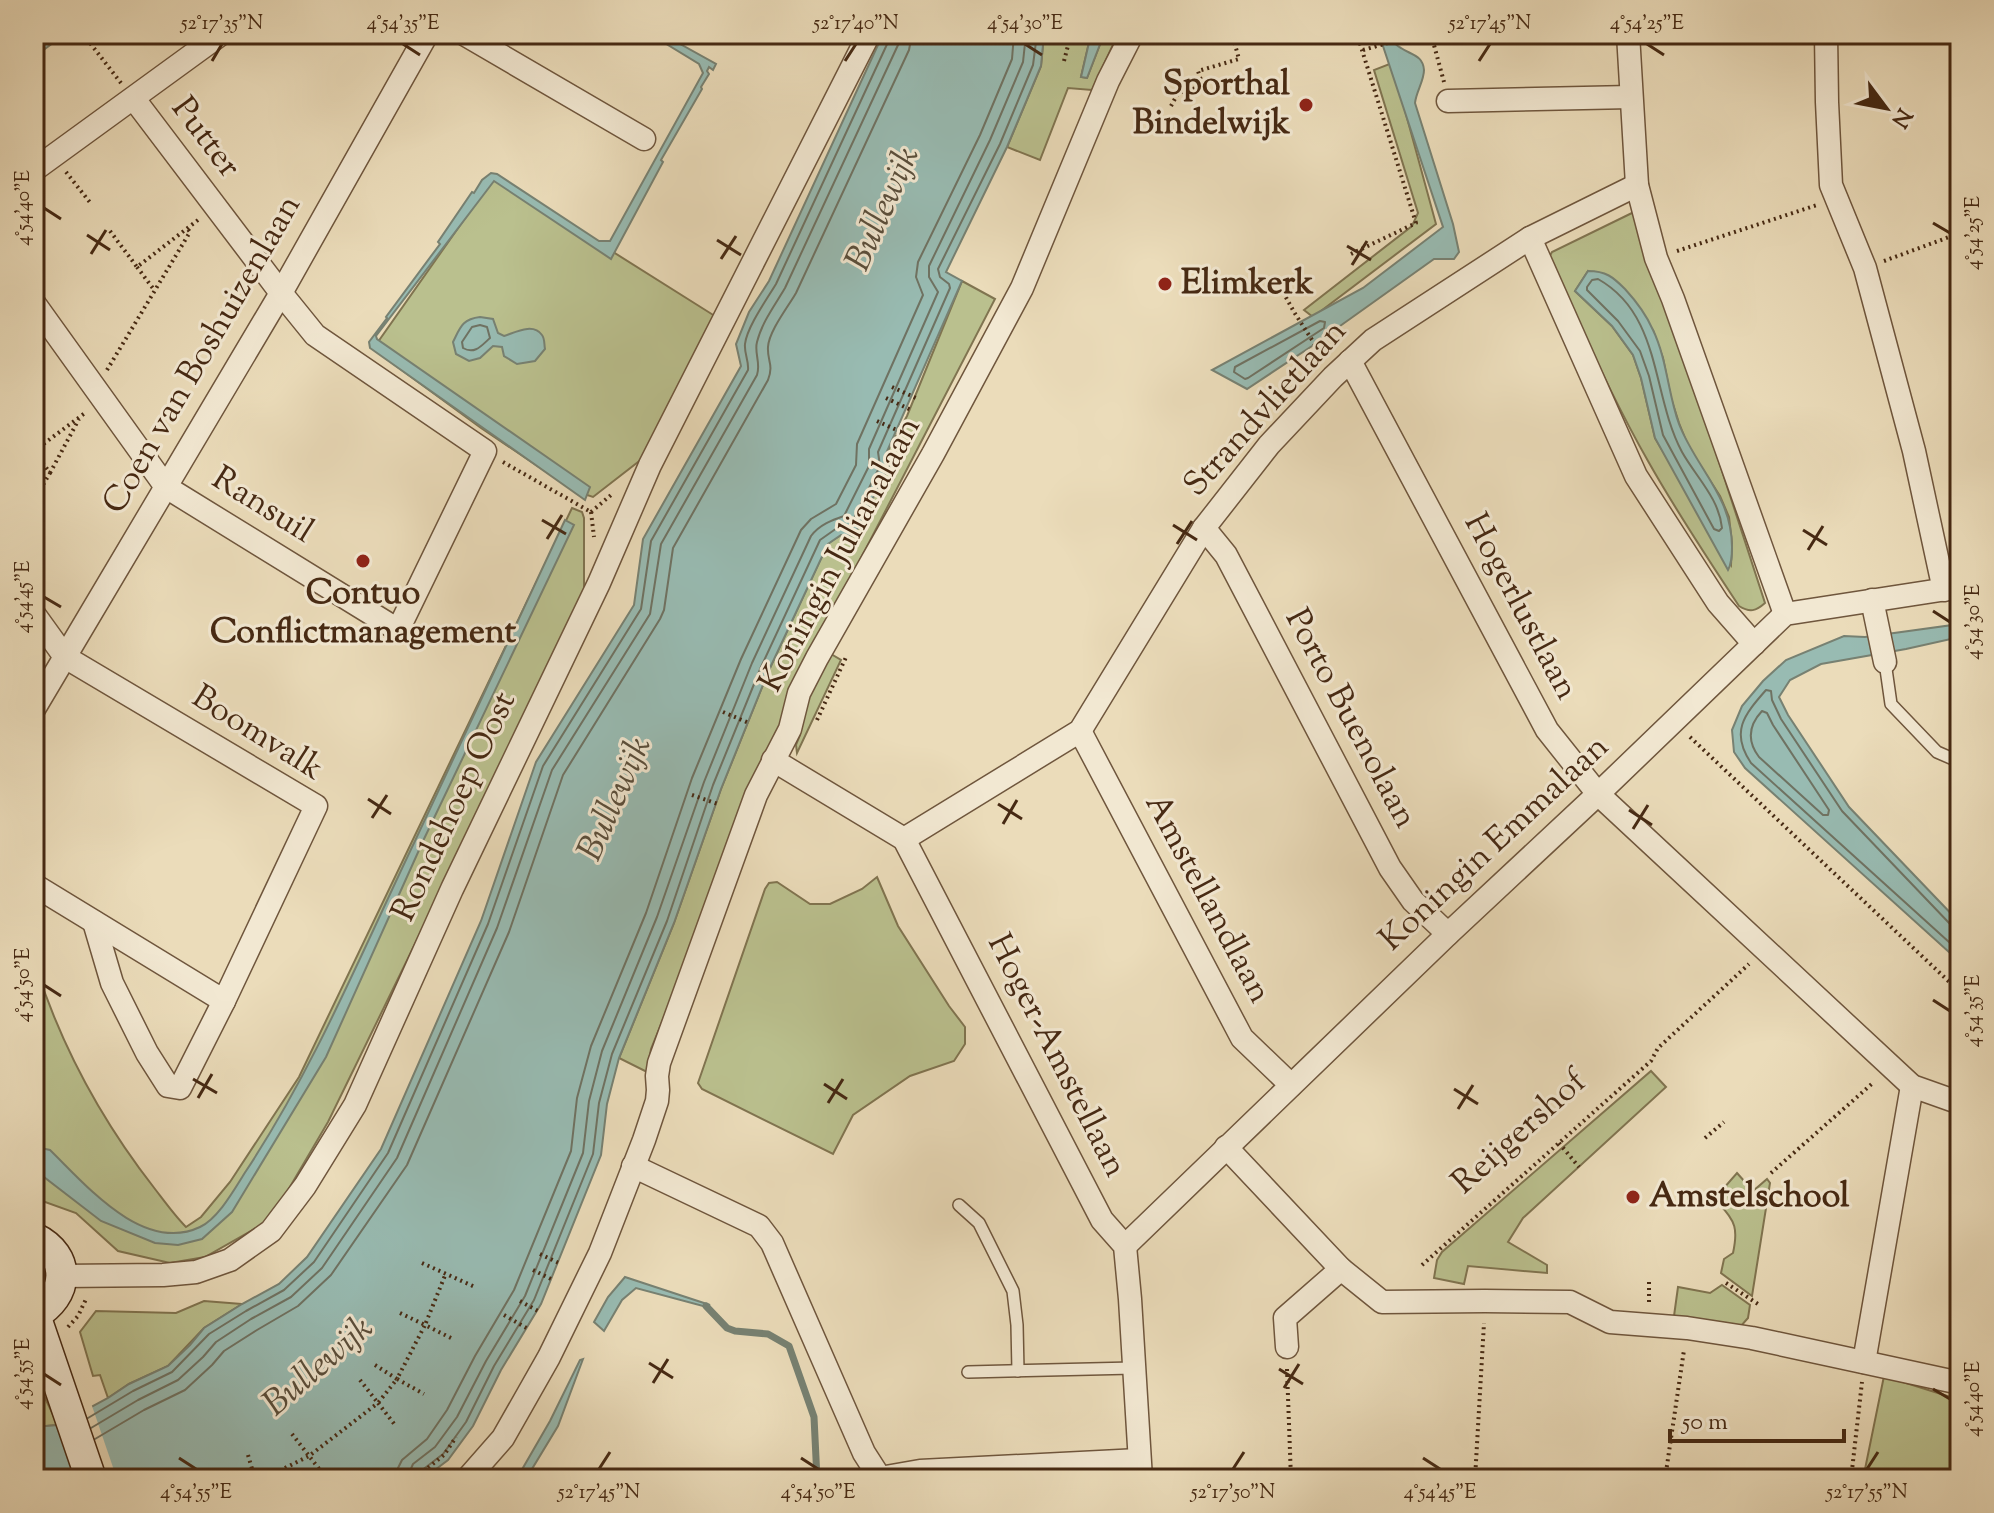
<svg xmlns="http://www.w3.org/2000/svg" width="1994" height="1513" viewBox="0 0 1994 1513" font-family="'Sorts Mill Goudy',serif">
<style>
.green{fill:#bac08e;stroke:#807450;stroke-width:2;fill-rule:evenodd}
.water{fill:#98bbb2;stroke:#778172;stroke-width:2}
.pier{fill:#ebdcba}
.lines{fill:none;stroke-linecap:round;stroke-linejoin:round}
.shore{stroke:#6f7262;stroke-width:2}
.stream{stroke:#778172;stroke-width:7}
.lane-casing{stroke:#6f563d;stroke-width:14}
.street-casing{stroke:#6f563d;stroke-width:25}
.secondary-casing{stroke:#462913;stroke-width:33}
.path{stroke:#462913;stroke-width:4;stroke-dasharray:2 4;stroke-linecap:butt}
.lane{stroke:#f2e8d2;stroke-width:11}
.street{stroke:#f2e8d2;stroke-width:22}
.secondary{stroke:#f2e8d2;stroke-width:30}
.ticks{fill:none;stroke:#462913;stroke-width:3}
.poi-dot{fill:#8f2418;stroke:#f2e8d2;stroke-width:3}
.labels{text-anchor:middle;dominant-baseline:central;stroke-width:6;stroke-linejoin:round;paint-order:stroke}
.poi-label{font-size:34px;font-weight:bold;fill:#462913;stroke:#f2e8d2;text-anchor:start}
.street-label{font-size:34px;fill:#462913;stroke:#f2e8d2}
.water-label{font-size:36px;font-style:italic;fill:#5a4e3b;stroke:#f2e8d2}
.neatline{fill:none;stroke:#462913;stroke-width:3}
.ticks-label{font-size:20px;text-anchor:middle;fill:#462913}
</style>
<rect width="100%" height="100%" fill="#ebdcba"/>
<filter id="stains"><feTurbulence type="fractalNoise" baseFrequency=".0025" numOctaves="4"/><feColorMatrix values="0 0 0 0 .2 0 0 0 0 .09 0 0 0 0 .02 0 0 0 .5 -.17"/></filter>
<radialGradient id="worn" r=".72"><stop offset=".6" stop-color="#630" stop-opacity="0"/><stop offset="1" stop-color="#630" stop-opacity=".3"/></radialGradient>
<g class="green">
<polygon points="1044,34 1091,34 1081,77 1087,78 1104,34 1118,34 1092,90 1068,88 1040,160 1007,147 1041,66"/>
<polygon points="1392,63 1436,224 1313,317 1304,310 1412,226 1418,213 1374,70"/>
<polygon points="494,177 718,318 656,448 593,497 575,491 481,428 373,349"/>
<path d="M1634,212L1696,391L1765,603C1756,611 1750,613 1739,606C1708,559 1676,511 1648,461C1611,396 1581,327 1548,259L1552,252ZM1588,271L1653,330L1663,358L1671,398L1679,423L1689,448L1720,496L1729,517L1732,543L1731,565L1655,438L1641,378L1633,355L1612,326L1575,291Z"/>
<polygon points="962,281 995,299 815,647 651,1049 647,1072 619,1058 674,923 721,789 769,670 828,543 841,535 907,416"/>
<path d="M572,508L582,512L584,518V598L328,1122L284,1197L267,1222L205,1257L170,1263L118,1251L76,1213L34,1198V961C60,1044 101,1120 155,1189C165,1202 175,1216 186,1227L201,1217L230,1182L299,1077Z"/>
<polygon points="831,654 841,660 797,753 796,745 800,735 806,698"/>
<polygon points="877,877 898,926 949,1006 965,1027 965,1044 954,1061 910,1076 853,1115 833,1154 702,1089 698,1083 765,889 769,883 777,882 810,904 830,904 862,889"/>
<polygon points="1651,1071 1666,1087 1523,1218 1508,1242 1547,1265 1547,1273 1468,1266 1464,1284 1434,1278 1437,1260 1442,1252"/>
<path d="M1737,1173L1753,1191L1767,1179L1770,1183L1752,1296L1721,1273L1724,1259L1733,1253C1738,1230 1736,1221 1719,1204L1723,1189Z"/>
<polygon points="1722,1285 1750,1305 1748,1318 1741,1326 1674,1316 1678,1287 1710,1293"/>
<polygon points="204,1301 242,1304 204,1328 168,1366 129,1384 108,1398 100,1375 93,1376 80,1332 96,1311 176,1313"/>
<polygon points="34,1375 58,1425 34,1427"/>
<polygon points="1884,1376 1960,1400 1960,1475 1958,1479 1863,1479"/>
</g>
<g class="water">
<polygon points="34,34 65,34 34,57"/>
<polygon points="650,34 662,34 716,64 713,70 709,67 707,71 709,74 701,87 702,89 661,160 663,162 611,259 494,181 376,336 377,339 590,487 585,500 370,348 369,342 387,318 386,317 440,244 438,242 472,192 474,193 482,180 491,173 497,174 599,241 610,241 703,73 699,64"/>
<polygon points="883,34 1044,34 1041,66 1007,147 946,272 962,281 885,456 890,464 854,536 841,535 828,544 769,670 721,789 674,923 619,1058 607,1104 601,1155 541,1304 501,1370 473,1426 448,1460 423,1479 34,1479 34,1427 58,1425 108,1398 129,1384 168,1366 190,1345 204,1328 242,1304 279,1284 307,1257 381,1149 481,921 536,762 634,605 643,539 741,366 736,344 749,312 769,281"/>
<polygon points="1091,34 1104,34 1087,78 1081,77"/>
<path d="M1379,34H1386C1390,39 1395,45 1401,48C1411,55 1423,55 1424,70C1424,81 1416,92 1415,103L1453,224L1459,252L1454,259H1434L1312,346L1247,389L1212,370L1363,288L1443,227Z"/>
<path d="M1588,271C1606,271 1613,277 1625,289C1636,301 1646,314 1653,330C1667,359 1668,394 1679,424C1696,468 1732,496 1732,547C1732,555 1732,563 1728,570L1655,438L1641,378L1633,355L1612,326L1575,291Z"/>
<path d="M480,317L493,319L498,333L504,336C514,333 533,322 542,335C545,339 544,344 545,349L535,361L517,364L504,356L502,347L493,346L480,358L469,361L456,354L453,342C460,328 462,319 480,317Z"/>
<path d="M565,520L574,525L424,839L326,1057L232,1212L202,1239L178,1245L155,1243L101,1221L44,1177L36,1163V1153L41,1148L50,1150C86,1185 143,1254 200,1227C219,1218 235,1188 246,1171C314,1068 361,954 414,843C464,735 515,628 565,520Z"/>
<polygon points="1960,624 1960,637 1906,649 1821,664 1790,680 1779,697 1788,715 1849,807 1960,923 1960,962 1745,768 1734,752 1732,730 1742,706 1763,681 1786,660 1844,636 1865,637"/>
<polygon points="625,1277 710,1305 703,1306 636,1288 622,1300 604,1331 594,1322 608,1297"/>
<polygon points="583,1359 558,1426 532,1469 535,1479 518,1479 520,1473 550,1421 580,1360"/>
</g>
<polygon class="pier" points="91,1403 117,1479 74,1479 55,1422"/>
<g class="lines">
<g class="shore">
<path d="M1598,279C1662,315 1651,394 1682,452C1696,477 1719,498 1722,528L1719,531L1714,529L1663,435L1649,376L1640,351L1618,321L1587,290V287L1592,280Z"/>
<polygon points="1320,321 1325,322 1324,328 1248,378 1245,379 1234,372 1235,367"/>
<path d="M480,325L487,327L490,338C482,345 475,355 463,348L462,342L472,327Z"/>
<path d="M1762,711L1767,713L1773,725L1829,810L1828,815H1823L1759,757C1747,741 1748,726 1762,711Z"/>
<path d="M1960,928L1951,925L1842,811L1781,719L1772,700L1771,691L1766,690C1744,715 1730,732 1751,763L1960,952"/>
<path d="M88,1418L133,1391L172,1372L209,1334L246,1311L284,1290L314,1262L388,1153L488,924L543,766L641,609L651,541L748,370C749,361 744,353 745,344C747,327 767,299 776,284L889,40L890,34"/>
<path d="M91,1428L138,1400L178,1380L203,1357L216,1342L251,1319L291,1297L322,1268L397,1158L497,928L552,770L650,614L661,544L757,375C761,363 754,353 757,342C762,322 775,305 785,288L898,45L900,34"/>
<path d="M95,1439L144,1410L185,1390L212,1365L224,1351L257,1330L298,1306L331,1275L407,1165L509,932L563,775L660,619L664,610L673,548L768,380C774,364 767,361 768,347C769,331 788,307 796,293L909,50L912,34"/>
<polyline points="397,1479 398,1468 402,1460 427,1439 447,1410 475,1356 514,1290 571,1151 577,1098 591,1046 646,913 692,778 741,659 801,530 811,519 836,504 856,465 857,444 923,295 916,277 918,262 980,135 1012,59 1014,34"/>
<path d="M409,1479L410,1471L413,1464L435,1447L457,1417L486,1361L525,1296L583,1153L589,1101L602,1051L657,917L704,782L752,663L811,536C819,525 832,520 844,516L869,466V449L938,292L929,277V266L990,140L1023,62L1026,34"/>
<polyline points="419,1479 421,1471 443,1454 466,1422 494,1366 534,1300 593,1154 599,1103 612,1054 667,921 713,785 761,667 820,540 837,528 850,526 880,466 878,452 950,288 949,284 940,277 938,269 1000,144 1033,65 1037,34"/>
</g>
<polyline class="stream" points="706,1306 727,1328 735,1331 768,1334 789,1346 814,1417 817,1479"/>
<g class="lane-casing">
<g id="lane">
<polyline points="1885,662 1891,704 1937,752 1960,762"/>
<polyline points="959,1205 979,1223 1013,1291 1017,1325 1018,1371"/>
<polyline points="968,1372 1133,1368"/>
</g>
</g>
<g class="street-casing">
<g id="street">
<polyline points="464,34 644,139"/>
<polyline points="1628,34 1637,185 1656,258 1673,299 1785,614"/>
<polyline points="1826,34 1827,102 1831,185 1865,268 1914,451 1944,590"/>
<polyline points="1448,101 1631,97"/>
<polyline points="34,170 221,34"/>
<polyline points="1530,238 1636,476 1718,603 1754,644"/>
<polyline points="34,303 166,487 398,630 485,451 315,335 281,293 134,99"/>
<polyline points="1350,361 1547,730 1598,794 1912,1086 1960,1103"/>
<polyline points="1204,528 1226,555 1390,868 1413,901 1448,934"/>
<polyline points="1872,600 1885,662"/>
<polyline points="34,614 65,657 316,806 224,1001 34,885"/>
<polyline points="34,709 281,293 427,34"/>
<polyline points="1080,731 1242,1038 1291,1085"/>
<polyline points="773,760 904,839 1102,1220 1125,1246 1130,1299 1141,1479"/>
<polyline points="904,839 1080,731 1204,528 1269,445 1333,377 1373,340 1530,238 1637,185"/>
<polyline points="94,922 112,983 147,1053 168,1086 180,1088 224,1001"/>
<polyline points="1226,1147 1341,1269 1382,1302 1485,1301 1570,1302 1610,1322 1687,1328 1752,1338 1960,1383"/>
<polyline points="633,1166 759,1226 772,1243 864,1453 880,1478 920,1471 1139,1460"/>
<polyline points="1125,1246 1448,934 1598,794 1785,614 1960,587"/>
<polyline points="62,1276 163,1275 196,1272 230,1260 271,1231 305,1186 355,1105 452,889 599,583 650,465 869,34"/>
<polyline points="1287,1347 1285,1318 1341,1269"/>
<polyline points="1864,1362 1912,1086"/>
<polyline points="467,1479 503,1438 549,1357 600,1253 644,1140 657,1101 658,1090 657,1076 659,1063 756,795 790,729 799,693 817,658 933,454 1022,288 1108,81 1132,34"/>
</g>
</g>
<g class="secondary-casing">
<g id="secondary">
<path d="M34,1238C72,1256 69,1296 34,1315"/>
<polyline points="35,1315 91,1479"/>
</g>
</g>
<g class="path">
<polyline points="83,34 121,83"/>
<polyline points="1431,34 1444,82"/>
<polyline points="1363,50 1409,37 1426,34"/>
<polyline points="1064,61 1071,34"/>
<polyline points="1171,106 1178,93 1203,86 1198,71 1239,59 1232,34"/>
<polyline points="66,172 92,205"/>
<polyline points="110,231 137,267 198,220"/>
<polyline points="1677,251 1817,205"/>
<polyline points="1351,254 1416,223 1357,34"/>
<polyline points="1884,261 1960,233"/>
<polyline points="137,267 155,291"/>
<polyline points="1283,292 1294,312 1323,357"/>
<polyline points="107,370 190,232 187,228"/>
<polyline points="892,387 916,398"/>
<polyline points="886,398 911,410"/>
<polyline points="877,421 901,432"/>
<polyline points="34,451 85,413"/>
<polyline points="503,462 591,512"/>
<polyline points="50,473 79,419"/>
<polyline points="34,500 50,473 34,451"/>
<polyline points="591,512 611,495"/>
<polyline points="591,512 594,537"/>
<polyline points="723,712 749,723"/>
<polyline points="817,720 847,655"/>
<polyline points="1690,737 1960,992"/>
<polyline points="692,795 718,804"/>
<polyline points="1705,1138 1724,1122"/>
<polyline points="1559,1143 1579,1167"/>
<polyline points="1771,1173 1874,1082"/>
<polyline points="540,1254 561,1264"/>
<polyline points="422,1263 475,1287"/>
<polyline points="1422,1265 1651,1061 1658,1048 1749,964"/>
<polyline points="533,1270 553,1280"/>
<polyline points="1726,1283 1758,1304"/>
<polyline points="520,1301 538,1311"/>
<polyline points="1649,1302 1649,1282"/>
<polyline points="400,1313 425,1325 446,1273"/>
<polyline points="504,1315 528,1329"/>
<polyline points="68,1327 78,1316 87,1297"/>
<polyline points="375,1365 397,1379 425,1325 451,1338"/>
<polyline points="1287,1369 1291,1479"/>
<polyline points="360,1380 378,1403 397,1379 424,1394"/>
<polyline points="292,1434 327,1479"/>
<polyline points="248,1455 255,1479"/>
<polyline points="195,1473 197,1479"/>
<polyline points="257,1479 281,1470 309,1456 378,1403 395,1425"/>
<polyline points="414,1479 444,1455 456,1437"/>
<polyline points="1475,1479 1484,1323"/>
<polyline points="1665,1479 1684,1350"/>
<polyline points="1851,1479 1862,1382"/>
</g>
<use href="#lane" class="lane"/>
<use href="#street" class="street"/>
<use href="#secondary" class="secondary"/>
</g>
<path class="ticks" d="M403,44L420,55M1025,44L1042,55M1647,44L1664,55M212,61L222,44M845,61L856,44M1479,61L1490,44M44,208L61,219M1933,223L1950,233M87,235L110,250M717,240L741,255M1347,246L1371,260M91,254L106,230M721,259L736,236M1352,265L1367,241M542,520L566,534M1173,525L1197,540M1803,530L1827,545M547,539L562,515M1177,544L1192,521M1808,550L1823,526M44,597L61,607M1933,611L1950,622M368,799L391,814M998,804L1022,819M1629,810L1652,825M372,818L387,795M1003,824L1017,800M1633,829L1648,805M44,985L61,996M1933,1000L1950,1011M193,1079L217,1093M824,1084L847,1099M1454,1089L1478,1104M198,1098L212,1074M828,1103L843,1079M1458,1109L1473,1085M649,1363L673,1378M1279,1369L1303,1384M44,1374L61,1385M653,1383L668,1359M1284,1388L1299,1364M1933,1389L1950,1399M179,1458L196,1469M801,1458L818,1469M1423,1458L1440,1469M599,1469L610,1452M1233,1469L1244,1452M1867,1469L1878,1452"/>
<g class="poi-dot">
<circle cx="1306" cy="105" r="8"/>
<circle cx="1165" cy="284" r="8"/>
<circle cx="363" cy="561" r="8"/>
<circle cx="1633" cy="1197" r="8"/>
</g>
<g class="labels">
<g class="poi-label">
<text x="1290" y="85" text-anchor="end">Sporthal<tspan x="1290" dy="39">Bindelwijk</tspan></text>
<text x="1181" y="284">Elimkerk</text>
<text x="363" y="594" text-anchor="middle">Contuo<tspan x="363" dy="39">Conflictmanagement</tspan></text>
<text x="1649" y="1197">Amstelschool</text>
</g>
<g class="street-label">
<text transform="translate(205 138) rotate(53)">Putter</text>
<text transform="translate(203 355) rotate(-60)">Coen van Boshuizenlaan</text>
<text transform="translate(1266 409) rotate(-48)">Strandvlietlaan</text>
<text transform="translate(262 506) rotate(32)">Ransuil</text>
<text transform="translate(841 555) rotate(-62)">Koningin Julianalaan</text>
<text transform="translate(1520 607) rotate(62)">Hogerlustlaan</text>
<text transform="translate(1350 719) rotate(62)">Porto Buenolaan</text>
<text transform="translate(257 734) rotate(32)">Boomvalk</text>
<text transform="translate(455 807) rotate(-65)">Rondehoep Oost</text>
<text transform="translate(1495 844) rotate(-43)">Koningin Emmalaan</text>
<text transform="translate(1207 899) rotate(62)">Amstellandlaan</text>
<text transform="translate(1056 1056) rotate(63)">Hoger-Amstellaan</text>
<text transform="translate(1520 1133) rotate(-42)">Reijgershof</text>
</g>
<g class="water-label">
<text transform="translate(884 209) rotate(-66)">Bullewijk</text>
<text transform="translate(616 799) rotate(-66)">Bullewijk</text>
<text transform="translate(319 1367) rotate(-41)">Bullewijk</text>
</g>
</g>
<rect width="1994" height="1513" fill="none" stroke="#ebdcba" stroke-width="88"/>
<g transform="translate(1886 108) rotate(122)" stroke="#f2e8d2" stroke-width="6" paint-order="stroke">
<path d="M0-6L14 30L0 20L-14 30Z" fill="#462913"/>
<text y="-12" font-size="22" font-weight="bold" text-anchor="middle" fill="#462913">N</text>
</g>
<path d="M1670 1429v12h174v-12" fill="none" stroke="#462913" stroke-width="4"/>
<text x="1682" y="1429" font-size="24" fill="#462913" stroke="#f2e8d2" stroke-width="6" paint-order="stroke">50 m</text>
<rect x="44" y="44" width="1906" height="1425" class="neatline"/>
<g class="ticks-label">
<text x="222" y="29">52°17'35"N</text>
<text x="403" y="29">4°54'35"E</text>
<text x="856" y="29">52°17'40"N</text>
<text x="1025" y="29">4°54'30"E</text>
<text x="1490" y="29">52°17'45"N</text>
<text x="1647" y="29">4°54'25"E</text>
<text transform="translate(22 208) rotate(-90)" y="7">4°54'40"E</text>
<text transform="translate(1972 233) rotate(-90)" y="7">4°54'25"E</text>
<text transform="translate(22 597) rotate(-90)" y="7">4°54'45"E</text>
<text transform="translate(1972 622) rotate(-90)" y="7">4°54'30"E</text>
<text transform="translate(22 985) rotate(-90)" y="7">4°54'50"E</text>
<text transform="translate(1972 1011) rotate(-90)" y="7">4°54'35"E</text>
<text transform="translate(22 1374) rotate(-90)" y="7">4°54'55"E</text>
<text transform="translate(1972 1399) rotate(-90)" y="7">4°54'40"E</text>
<text x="196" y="1498">4°54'55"E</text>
<text x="599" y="1498">52°17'45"N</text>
<text x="818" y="1498">4°54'50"E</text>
<text x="1233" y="1498">52°17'50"N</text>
<text x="1440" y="1498">4°54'45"E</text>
<text x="1867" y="1498">52°17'55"N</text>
</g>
<rect width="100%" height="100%" filter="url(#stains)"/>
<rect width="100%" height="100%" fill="url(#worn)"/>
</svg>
